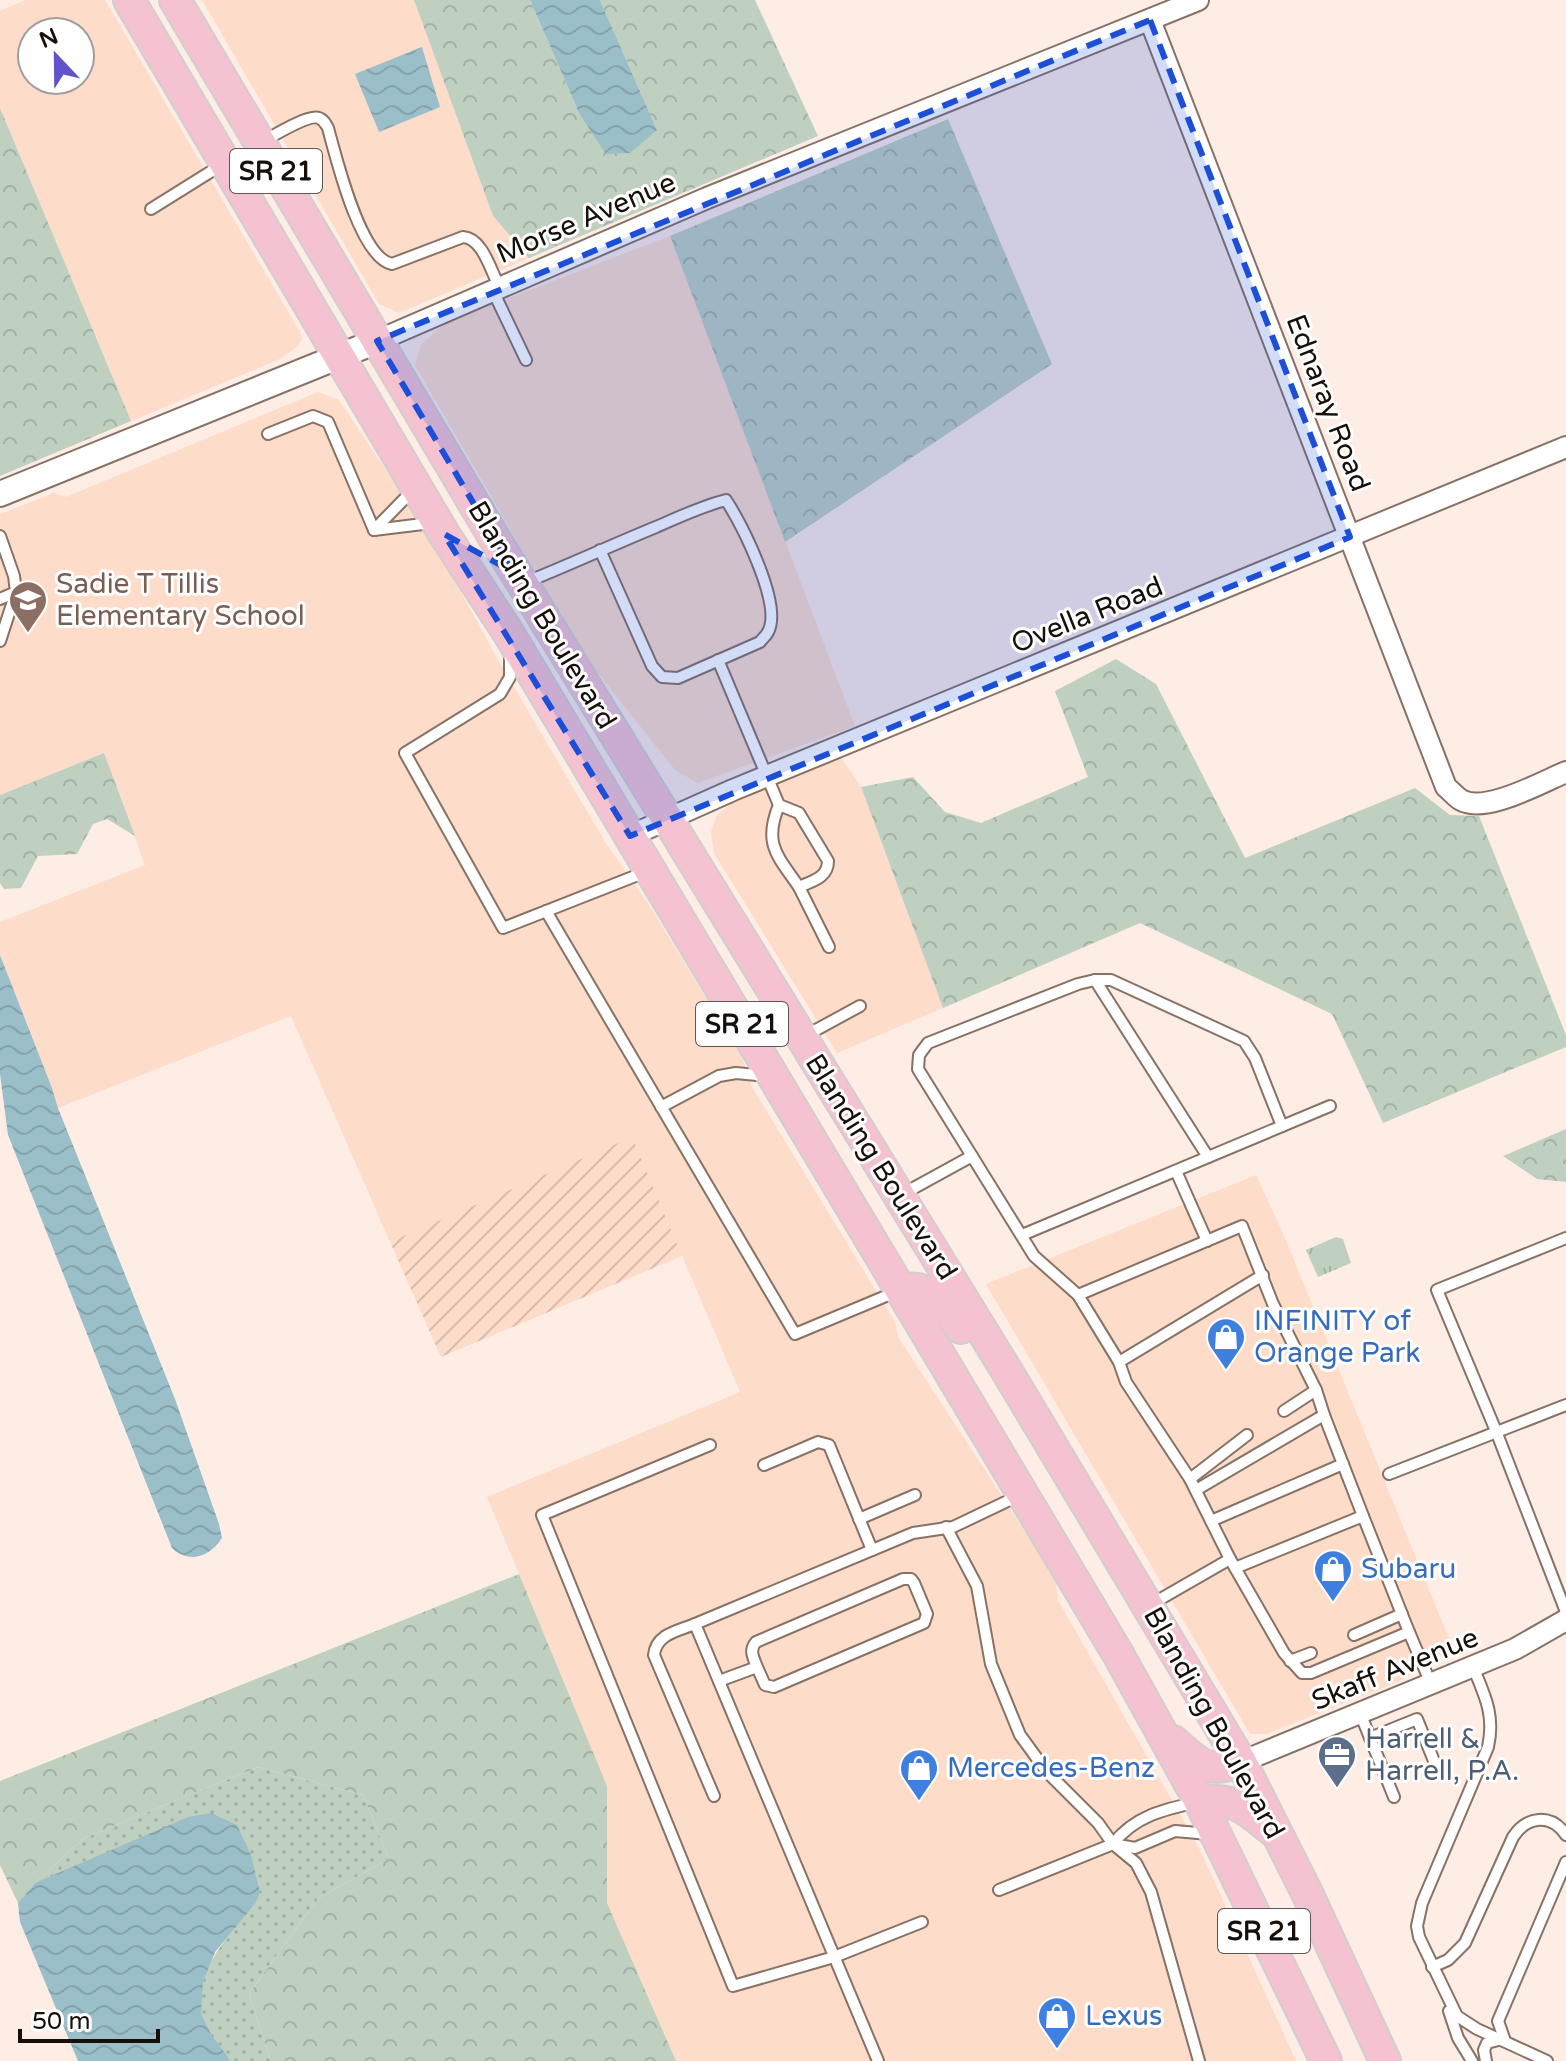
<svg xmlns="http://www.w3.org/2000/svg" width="1566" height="2061" viewBox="0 0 1566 2061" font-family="'Varela Round',sans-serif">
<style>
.built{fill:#fddcca;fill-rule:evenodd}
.industrial{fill:url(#industrial-furrows)}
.grass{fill:url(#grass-dots)}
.forest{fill:url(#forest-crowns)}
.park{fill:url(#park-tufts)}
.water{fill:url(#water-waves)}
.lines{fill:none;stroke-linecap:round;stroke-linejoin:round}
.service-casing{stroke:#887165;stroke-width:14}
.minor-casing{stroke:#887165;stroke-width:24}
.tertiary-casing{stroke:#887165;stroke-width:28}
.primary-casing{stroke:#d1cfce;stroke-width:34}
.service{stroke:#fff;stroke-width:10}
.minor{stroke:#fff;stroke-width:20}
.tertiary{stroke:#fff;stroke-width:24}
.primary{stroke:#f5c2d1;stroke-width:30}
.marked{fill:#1d4ed8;fill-opacity:0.2;stroke:#1d4ed8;stroke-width:6;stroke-dasharray:16 10;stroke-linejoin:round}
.labels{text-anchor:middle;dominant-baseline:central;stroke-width:6;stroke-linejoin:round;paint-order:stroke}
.shield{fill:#fefefe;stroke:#5c5753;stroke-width:2}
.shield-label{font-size:26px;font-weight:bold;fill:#170f0a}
.street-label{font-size:28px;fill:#170f0a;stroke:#fefefe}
.education-label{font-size:28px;fill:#785e54;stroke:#fefefe;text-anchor:start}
.shop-label{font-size:28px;fill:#366cbe;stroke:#fefefe;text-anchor:start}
.service-label{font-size:28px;fill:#4e5e75;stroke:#fefefe;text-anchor:start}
</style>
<defs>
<pattern id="industrial-furrows" width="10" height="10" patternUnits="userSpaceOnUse" patternTransform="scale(2)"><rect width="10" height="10" fill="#fddcca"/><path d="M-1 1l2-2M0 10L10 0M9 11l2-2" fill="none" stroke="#d8bcac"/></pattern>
<pattern id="grass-dots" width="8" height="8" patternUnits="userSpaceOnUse" patternTransform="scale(2)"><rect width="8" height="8" fill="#bfd0c0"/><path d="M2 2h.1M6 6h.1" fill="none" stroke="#a3b1a4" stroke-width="1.8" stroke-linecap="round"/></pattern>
<pattern id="forest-crowns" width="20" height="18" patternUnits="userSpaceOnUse" patternTransform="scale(2)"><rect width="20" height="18" fill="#bfd0c0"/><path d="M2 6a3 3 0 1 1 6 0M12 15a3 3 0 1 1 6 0" fill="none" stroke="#a3b1a4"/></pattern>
<pattern id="park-tufts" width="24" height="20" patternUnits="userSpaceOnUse" patternTransform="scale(2)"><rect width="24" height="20" fill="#bfd0c0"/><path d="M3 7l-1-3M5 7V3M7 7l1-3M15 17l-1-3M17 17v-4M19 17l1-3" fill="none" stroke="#a3b1a4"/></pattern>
<pattern id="water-waves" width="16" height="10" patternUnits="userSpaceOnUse" patternTransform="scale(2)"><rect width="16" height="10" fill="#9abfc9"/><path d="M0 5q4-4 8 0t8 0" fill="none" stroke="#84a3ab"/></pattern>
</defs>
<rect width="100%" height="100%" fill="#fdede5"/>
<g class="built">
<path d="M25,0H105L300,332L302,339L297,347L278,360L131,421L0,108V11ZM32,32H80V80H32Z"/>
<polygon points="202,0 414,0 493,216 529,258 399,313 379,304"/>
<polygon points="670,236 855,726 698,783 675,770 582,653 415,365 421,344 447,322"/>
<polygon points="318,392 339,400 432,539 497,658 605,842 647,902 741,1054 752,1087 895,1322 898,1337 1055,1577 1058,1600 1200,1850 1296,2061 676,2061 607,1903 607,1786 487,1497 740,1392 632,1138 390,1242 291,1016 58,1108 52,1088 0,955 0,922 145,865 104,753 0,795 0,514 54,493 66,497"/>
<polygon points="841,757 861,787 943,1008 837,1053 714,853 711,832 717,815 741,796"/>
<polygon points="1256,1175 1282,1231 1453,1648 1402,1680 1267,1734 1250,1734 986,1284"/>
</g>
<polygon class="industrial" points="632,1137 682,1256 441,1357 390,1242"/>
<path class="grass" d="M258,1767L363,1795L389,1859L318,1898L249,1994L271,2061H231C221,2048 203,2030 201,2013C194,1969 230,1934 255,1904L35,1883L84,1838Z"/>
<g class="forest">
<polygon points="414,0 530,0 579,113 657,130 600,0 755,0 818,136 529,258 493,216"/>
<polygon points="0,108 131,421 0,476"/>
<polygon points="948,119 1052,364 785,542 670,236"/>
<polygon points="1116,659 1156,684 1245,858 1415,788 1450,815 1479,816 1566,1035 1566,1047 1383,1123 1332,1014 1140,923 943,1008 861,787 913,777 945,812 981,823 1088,777 1055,691"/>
<polygon points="104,753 135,836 107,819 93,824 77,854 38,856 21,888 4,889 0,883 0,795"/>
<polygon points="1566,1129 1566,1182 1537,1179 1503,1156"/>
<polygon points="519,1574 607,1786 607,1903 676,2061 271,2061 249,1994 318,1898 389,1859 363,1795 258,1767 84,1838 35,1883 18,1903 0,1865 0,1781"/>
</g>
<polygon class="park" points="1336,1237 1343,1239 1351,1263 1318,1277 1306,1250"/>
<g class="water">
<polygon points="530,0 600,0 657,130 630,153 606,154 579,113"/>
<polygon points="422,47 440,107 379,132 355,74"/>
<path d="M0,955L52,1088L58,1108L175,1399L219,1524L222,1538C210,1557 189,1564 172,1548L8,1135L0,1074Z"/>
<polygon points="211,1813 237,1825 251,1855 260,1892 255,1904 215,1952 203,1982 201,2014 212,2036 231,2061 78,2061 20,1922 18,1903 35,1883 188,1817"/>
</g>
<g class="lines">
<g class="service-casing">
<g id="service">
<path d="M262,142C273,136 308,114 319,118C324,120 325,123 328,128C336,157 360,258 392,264L463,237C483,238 491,272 500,288"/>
<polyline points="151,209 223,164"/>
<polyline points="493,291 526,360"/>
<polyline points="268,434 313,416 328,422 374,530"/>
<polyline points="374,530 431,523"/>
<polyline points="374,530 413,490"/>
<polyline points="0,536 14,576 16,592 0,641"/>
<path d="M524,583C569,565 612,545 656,527C679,517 702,506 726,500C742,525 783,605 768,632C766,636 762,639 760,642L678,678L662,677L652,666L600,550"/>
<polyline points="0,599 16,592"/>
<polyline points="510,654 510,677 500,694 405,753 503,928 648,871"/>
<path d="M718,660L779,805C763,844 777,855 799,887C812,881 828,878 828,861L799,813L779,805"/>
<polyline points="799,887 829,947"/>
<polyline points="546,911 795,1334 898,1291"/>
<polyline points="1095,980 1208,1157"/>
<polyline points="803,1037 860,1006"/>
<polyline points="661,1107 719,1076 736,1073 767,1076"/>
<polyline points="1176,1171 1207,1241"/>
<polyline points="901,1195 972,1156"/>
<polyline points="1022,1235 1330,1106"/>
<polyline points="1566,1238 1437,1290 1496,1431 1566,1612"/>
<polyline points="1078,1295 1034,1256 918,1069 919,1055 928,1043 1078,984 1095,980 1111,980 1244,1041 1255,1058 1282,1126"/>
<polyline points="1119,1362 1263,1275"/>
<polyline points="1284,1411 1316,1390"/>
<polyline points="1324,1415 1363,1516"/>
<polyline points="710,1445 542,1515 733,1986 834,1957 922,1922"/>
<polyline points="764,1465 818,1442 829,1445 872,1550"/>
<polyline points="1389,1474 1566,1405"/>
<polyline points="1190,1479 1247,1435"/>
<polyline points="859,1519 915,1495"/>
<polyline points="1211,1521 1343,1464"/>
<polyline points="946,1527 977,1586 991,1664 1020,1735 1047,1772 1098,1823 1113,1844 1136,1863 1151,1892 1199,2061"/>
<polyline points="1230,1559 1284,1653 1302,1673 1311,1673 1409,1632 1363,1516 1235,1568"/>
<polyline points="1150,1605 1230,1559 1190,1479 1126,1382 1119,1362 1078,1295 1242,1226 1273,1304 1316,1390 1324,1415 1196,1490"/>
<path d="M695,1624C678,1631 656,1634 654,1655L714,1796"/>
<polyline points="1409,1632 1431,1684"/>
<polyline points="1354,1635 1402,1614"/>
<polyline points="1290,1661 1311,1653"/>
<path d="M1473,1667C1485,1696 1495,1715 1488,1747L1422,1903L1417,1926L1419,1937L1457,2016L1477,2029L1547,2061"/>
<path d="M719,1681L757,1667C753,1657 749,1650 756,1642L903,1579H911L914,1583L927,1614L924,1623L774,1687L765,1685L757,1667"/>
<polyline points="1360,1713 1394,1797"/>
<polyline points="1370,1738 1417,1719 1438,1771"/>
<path d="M1198,1802C1165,1809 1134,1816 1113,1844L1135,1848L1175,1831L1209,1834"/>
<polyline points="999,1890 1113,1844"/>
<path d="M1432,1967L1448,1960L1465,1943L1513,1837C1527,1816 1551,1813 1566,1835"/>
<polyline points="1449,2011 1458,2038 1472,2061"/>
<polyline points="1505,2041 1498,2021 1566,1862"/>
<polyline points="878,2061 695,1624 913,1533 953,1527 1018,1496"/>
<polyline points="1486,2061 1484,2050 1487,2043 1502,2039"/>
</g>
</g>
<g class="minor-casing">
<g id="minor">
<path d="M1150,20L1446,787C1451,791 1456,797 1461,800C1485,814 1542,782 1566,772"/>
<polyline points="377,341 707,198 1198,0"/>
<polyline points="630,836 733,790 1566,447"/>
<polyline points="1241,1762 1515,1649 1566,1620"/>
</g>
</g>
<g class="tertiary-casing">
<polyline id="tertiary" points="0,494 377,341"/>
</g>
<g class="primary-casing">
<g id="primary">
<polyline points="129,0 444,534 509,634 1118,1654 1200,1802 1326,2061"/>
<polyline points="175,0 492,534 1005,1368 1241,1762 1307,1893 1385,2061"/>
<path d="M901,1290C930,1282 946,1307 961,1328"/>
<path d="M1173,1741C1201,1765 1203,1773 1241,1762"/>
<path d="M1200,1802C1236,1797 1245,1809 1272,1830"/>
</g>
</g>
<use href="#service" class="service"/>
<use href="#minor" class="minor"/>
<use href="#tertiary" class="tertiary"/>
<use href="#primary" class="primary"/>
</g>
<path class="marked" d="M1150,20L1350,537L630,836L444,534L515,573L377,341Z"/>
<defs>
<g id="school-pin" transform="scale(2)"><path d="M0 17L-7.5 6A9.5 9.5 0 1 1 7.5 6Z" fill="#8d6e63" stroke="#fefefe"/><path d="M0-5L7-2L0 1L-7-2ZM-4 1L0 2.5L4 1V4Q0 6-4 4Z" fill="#fff"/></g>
<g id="shop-pin" transform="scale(2)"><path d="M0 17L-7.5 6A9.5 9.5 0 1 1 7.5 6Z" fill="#3f7fe0" stroke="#fefefe"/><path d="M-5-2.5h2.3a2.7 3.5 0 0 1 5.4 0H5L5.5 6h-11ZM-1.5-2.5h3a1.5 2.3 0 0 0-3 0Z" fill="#fff"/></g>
<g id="office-pin" transform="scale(2)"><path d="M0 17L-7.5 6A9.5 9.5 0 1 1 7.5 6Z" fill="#5c6f8a" stroke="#fefefe"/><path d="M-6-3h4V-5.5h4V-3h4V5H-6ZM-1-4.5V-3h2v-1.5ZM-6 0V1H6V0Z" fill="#fff"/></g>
</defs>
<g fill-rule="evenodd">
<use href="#school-pin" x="28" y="600"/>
<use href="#shop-pin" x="1226" y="1337"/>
<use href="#shop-pin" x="1333" y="1569"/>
<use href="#office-pin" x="1337" y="1755"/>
<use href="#shop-pin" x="919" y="1768"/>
<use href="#shop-pin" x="1057" y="2016"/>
</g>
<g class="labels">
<g class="shield">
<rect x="230" y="149" width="92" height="44" rx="6"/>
<rect x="696" y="1002" width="92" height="44" rx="6"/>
<rect x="1218" y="1909" width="92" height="44" rx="6"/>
</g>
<g class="shield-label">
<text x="276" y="171">SR 21</text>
<text x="742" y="1024">SR 21</text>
<text x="1264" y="1931">SR 21</text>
</g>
<g class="street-label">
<text transform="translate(586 218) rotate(-23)">Morse Avenue</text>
<text transform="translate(1328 403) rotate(69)">Ednaray Road</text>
<text transform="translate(542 615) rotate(59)">Blanding Boulevard</text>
<text transform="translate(1087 615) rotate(-22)">Ovella Road</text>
<text transform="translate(881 1167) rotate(58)">Blanding Boulevard</text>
<text transform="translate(1395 1669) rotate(-22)">Skaff Avenue</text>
<text transform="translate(1214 1723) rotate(61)">Blanding Boulevard</text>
</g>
<g class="education-label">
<text x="56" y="584">Sadie T Tillis<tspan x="56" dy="32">Elementary School</tspan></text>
</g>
<g class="shop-label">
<text x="1254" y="1321">INFINITY of<tspan x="1254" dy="32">Orange Park</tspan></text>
<text x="1361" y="1569">Subaru</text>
<text x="947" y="1768">Mercedes-Benz</text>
<text x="1085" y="2016">Lexus</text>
</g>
<g class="service-label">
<text x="1365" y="1739">Harrell &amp;<tspan x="1365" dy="32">Harrell, P.A.</tspan></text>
</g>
</g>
<g transform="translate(56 56) rotate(338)"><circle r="38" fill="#fefefe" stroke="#a29e9c" stroke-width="2"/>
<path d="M0-6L14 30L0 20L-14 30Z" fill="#6053cc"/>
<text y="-12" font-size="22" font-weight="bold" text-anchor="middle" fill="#170f0a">N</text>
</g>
<path d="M20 2029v12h138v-12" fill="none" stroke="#170f0a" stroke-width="4"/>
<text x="32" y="2029" font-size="24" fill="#170f0a" stroke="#fefefe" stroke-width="6" paint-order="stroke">50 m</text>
</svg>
